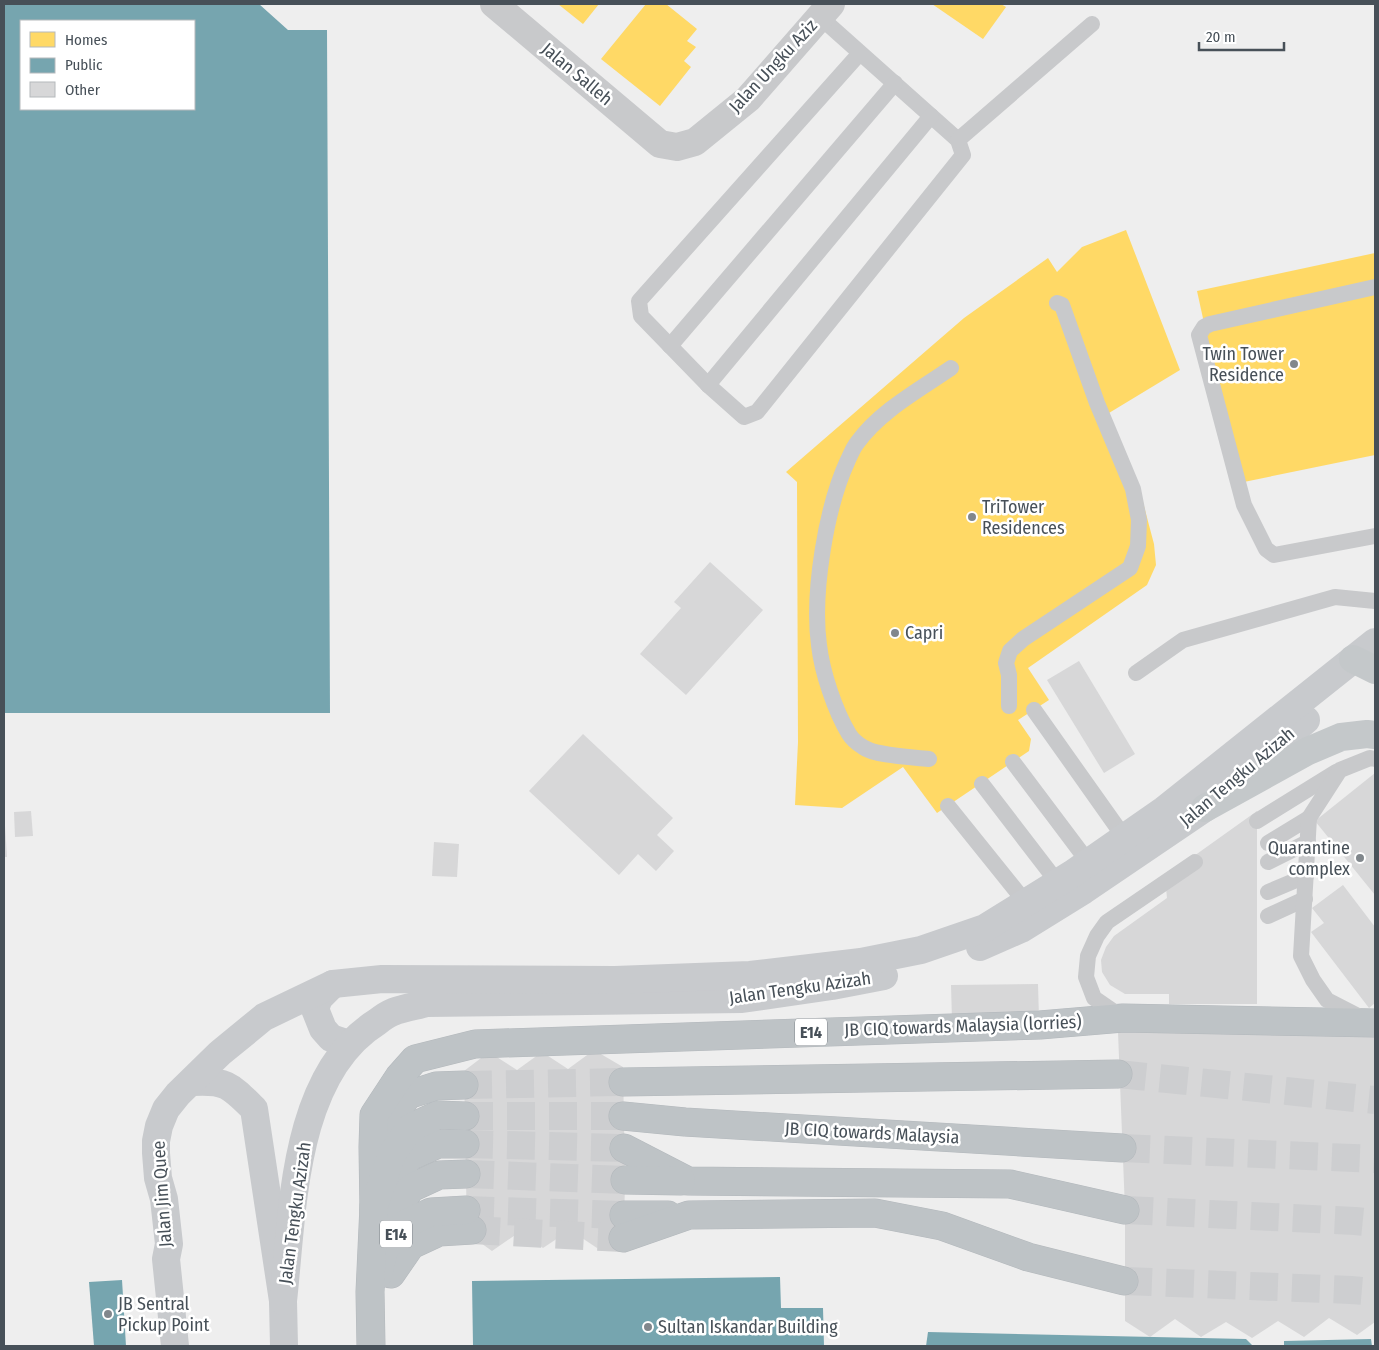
<svg xmlns="http://www.w3.org/2000/svg" width="1379" height="1350" viewBox="0 0 1379 1350" font-family="'Fira Sans Condensed',sans-serif">
<style>
.homes{fill:#ffd966}
.public{fill:#76a5af;fill-rule:evenodd}
.building{fill:#d7d7d8}
.lines{fill:none;stroke-linecap:round;stroke-linejoin:round}
.trunk-tunnel{stroke:#cdced0;stroke-width:28;stroke-dasharray:28 14;stroke-linecap:butt}
.trunk-casing{stroke:#b3b8bc;stroke-width:29}
.service{stroke:#c8c9cb;stroke-width:16}
.minor{stroke:#c8c9cb;stroke-width:28}
.secondary{stroke:#c8cacd;stroke-width:28}
.primary{stroke:#c4c8ca;stroke-width:28}
.trunk{stroke:#bec3c6;stroke-width:28}
.poi-dot{fill:#81878c;stroke:#fff;stroke-width:2}
.labels{text-anchor:middle;dominant-baseline:central;stroke-width:5;stroke-linejoin:round;paint-order:stroke}
.shield{fill:#fff;stroke:#7e848a;stroke-width:1}
.shield-label{font-size:16px;font-weight:bold;fill:#475058}
.street-label{font-size:18px;fill:#475058;stroke:#fff}
.poi-label{font-size:18px;fill:#475058;stroke:#fff;text-anchor:start}
</style>
<rect width="100%" height="100%" fill="#eee"/>
<g class="homes">
<polygon points="558,4 599,4 583,24"/>
<polygon points="646,4 666,4 697,29 687,41 696,47 684,61 691,67 660,106 601,59"/>
<polygon points="932,4 1001,4 1006,7 983,39"/>
<polygon points="1126,230 1180,370 1104,416 1140,491 1154,544 1156,565 1147,585 1028,668 1049,700 1018,720 1031,739 1029,751 937,813 903,767 842,808 795,805 798,742 797,482 786,472 964,318 1048,258 1057,272 1082,247"/>
<polygon points="1375,253 1375,455 1239,483 1197,291"/>
</g>
<g class="public">
<path d="M4,4H259L288,30H327L330,713H4ZM21,21H194V109H21Z"/>
<polygon points="780,1277 781,1308 823,1308 824,1346 473,1346 472,1281"/>
<polygon points="122,1280 126,1346 94,1346 89,1282"/>
<polygon points="928,1332 1246,1339 1253,1346 926,1346"/>
<polygon points="1371,1339 1372,1346 1284,1346 1284,1341"/>
</g>
<g class="building">
<polygon points="710,562 763,610 686,695 640,654 681,608 674,602"/>
<polygon points="1079,661 1135,754 1104,773 1047,680"/>
<polygon points="583,734 673,818 657,835 674,851 656,871 638,854 619,875 529,791"/>
<polygon points="1375,773 1375,895 1315,821"/>
<polygon points="31,811 33,836 15,837 14,812"/>
<polygon points="1257,811 1257,1004 1169,1004 1169,994 1125,994 1110,985 1102,972 1101,960 1106,947 1114,936 1167,898 1166,888 1194,856"/>
<polygon points="4,826 5,826 7,857 4,857"/>
<polygon points="434,842 459,844 457,877 432,876"/>
<polygon points="1343,885 1375,927 1375,1003 1369,1008 1311,932 1324,923 1312,908"/>
<polygon points="1038,984 1039,1018 952,1020 951,985"/>
<polygon points="1133,1023 1375,1027 1375,1322 1357,1335 1329,1318 1304,1337 1278,1321 1252,1338 1226,1322 1201,1337 1175,1319 1150,1337 1125,1321 1125,1210 1118,1032"/>
<polygon points="594,1050 623,1067 625,1180 624,1228 597,1248 570,1230 543,1248 521,1231 492,1251 467,1233 464,1071 489,1052 517,1070 542,1052 568,1069"/>
</g>
<g class="lines">
<g class="trunk-tunnel">
<polyline points="1118,1074 1375,1100"/>
<polyline points="464,1085 623,1082"/>
<polyline points="465,1116 623,1116"/>
<polyline points="465,1144 624,1148"/>
<polyline points="1122,1148 1375,1159"/>
<polyline points="466,1174 625,1180"/>
<polyline points="466,1210 624,1215"/>
<polyline points="1125,1210 1355,1221 1375,1223"/>
<polyline points="472,1230 623,1238"/>
<polyline points="1124,1281 1351,1290 1375,1292"/>
</g>
<g class="trunk-casing">
<g id="trunk">
<polyline points="623,1082 1118,1074"/>
<polyline points="623,1116 685,1122 1122,1148"/>
<polyline points="388,1123 408,1095 436,1086 464,1085"/>
<polyline points="624,1148 688,1181 1010,1184 1125,1210"/>
<polyline points="625,1180 681,1181"/>
<polyline points="391,1182 409,1157 438,1144 465,1144"/>
<polyline points="374,1211 373,1147 374,1115 399,1077 415,1059 475,1044 1040,1025 1123,1018 1375,1023"/>
<polyline points="624,1215 668,1215"/>
<polyline points="623,1238 689,1215 875,1213 942,1226 1028,1257 1124,1281"/>
<polyline points="382,1239 393,1213 411,1188 439,1175 466,1174"/>
<polyline points="391,1274 411,1245 439,1232 472,1230"/>
<polyline points="378,1275 384,1250 403,1225 431,1212 466,1210"/>
<polyline points="371,1346 370,1292 374,1206 392,1154 410,1128 438,1115 465,1116"/>
</g>
</g>
<g class="service">
<polyline points="820,17 958,140 963,155 757,412 744,417 708,385 641,316 639,301 860,53"/>
<polyline points="958,140 1092,24"/>
<polyline points="1375,287 1210,324 1204,327 1199,335 1244,505 1266,549 1274,555 1375,536"/>
<polyline points="670,346 895,83"/>
<polyline points="708,385 931,116"/>
<polyline points="1136,673 1183,640 1335,597 1375,601"/>
<polyline points="1009,706 1009,675 1006,663 1010,651 1023,639 1130,568 1138,546 1139,520 1133,489 1097,403 1062,305 1057,303"/>
<polyline points="1034,710 1124,837"/>
<path d="M929,759C914,757 875,756 863,747C858,744 852,739 849,734C835,711 822,672 819,645C812,593 826,507 848,460C851,454 853,448 857,443C880,411 919,390 951,368"/>
<polyline points="1013,762 1089,863"/>
<polyline points="982,784 1058,883"/>
<polyline points="948,806 1026,903"/>
<polyline points="1257,821 1336,772"/>
<polyline points="1268,843 1309,818"/>
<polyline points="1268,862 1308,842"/>
<polyline points="1268,892 1306,876"/>
<polyline points="1268,916 1305,899"/>
<polyline points="1123,1018 1094,998 1086,977 1088,956 1097,936 1107,922 1195,862"/>
<polyline points="1364,1019 1327,1000 1313,980 1301,956 1309,818 1340,770 1370,758 1375,759"/>
</g>
<polyline class="minor" points="494,4 660,144 677,147 695,142 748,99 831,4"/>
<g class="secondary">
<polyline points="980,947 1021,929 1084,890 1205,808 1306,720"/>
<polyline points="333,984 319,998 315,1009 323,1029 331,1038 349,1044"/>
<path d="M192,1082C226,1080 230,1085 254,1109L283,1301L284,1346"/>
<path d="M283,1301C293,1212 292,1075 377,1022C382,1018 388,1014 393,1012C404,1008 416,1006 427,1003L742,999L832,986L884,976"/>
<polyline points="175,1346 166,1259 169,1244 164,1199 158,1178 156,1153 156,1141 159,1126 166,1109 178,1094 220,1053 264,1017 333,984 382,979 615,980 750,975 861,962 921,950 985,928 1072,874 1164,810 1375,642"/>
</g>
<g class="primary">
<polyline points="1353,659 1375,670"/>
<polyline points="1205,808 1308,751 1341,737 1367,734 1375,735"/>
</g>
<use href="#trunk" class="trunk"/>
</g>
<g class="poi-dot">
<circle cx="1294" cy="364" r="5"/>
<circle cx="972" cy="517" r="5"/>
<circle cx="895" cy="633" r="5"/>
<circle cx="1360" cy="858" r="5"/>
<circle cx="108" cy="1314" r="5"/>
<circle cx="648" cy="1327" r="5"/>
</g>
<g class="labels">
<g class="shield">
<rect x="795" y="1018.5" width="32" height="27" rx="4"/>
<rect x="380" y="1220.5" width="32" height="27" rx="4"/>
</g>
<g class="shield-label">
<text x="811" y="1032">E14</text>
<text x="396" y="1234">E14</text>
</g>
<g class="street-label">
<text transform="translate(773 66) rotate(-47)">Jalan Ungku Aziz</text>
<text transform="translate(577 74) rotate(40)">Jalan Salleh</text>
<text transform="translate(1237 777) rotate(-40)">Jalan Tengku Azizah</text>
<text transform="translate(800 988) rotate(-8)">Jalan Tengku Azizah</text>
<text transform="translate(963 1026) rotate(-2)">JB CIQ towards Malaysia (lorries)</text>
<text transform="translate(872 1133) rotate(3)">JB CIQ towards Malaysia</text>
<text transform="translate(162 1194) rotate(-94)">Jalan Jim Quee</text>
<text transform="translate(295 1213) rotate(-82)">Jalan Tengku Azizah</text>
</g>
<g class="poi-label">
<text x="1284" y="354" text-anchor="end">Twin Tower<tspan x="1284" dy="21">Residence</tspan></text>
<text x="982" y="507">TriTower<tspan x="982" dy="21">Residences</tspan></text>
<text x="905" y="633">Capri</text>
<text x="1350" y="848" text-anchor="end">Quarantine<tspan x="1350" dy="21">complex</tspan></text>
<text x="118" y="1304">JB Sentral<tspan x="118" dy="21">Pickup Point</tspan></text>
<text x="658" y="1327">Sultan Iskandar Building</text>
</g>
</g>
<rect width="1379" height="1350" fill="none" stroke="#475058" stroke-width="10"/>
<rect x="20" y="20" width="175" height="90" fill="#ffffff" stroke="#b5b9bc"/>
<rect x="30" y="32" width="25" height="15" fill="#ffd966" stroke="#b5b9bc"/>
<text x="65" y="45" font-size="15" fill="#475058">Homes</text>
<rect x="30" y="58" width="25" height="15" fill="#76a5af" stroke="#b5b9bc"/>
<text x="65" y="70" font-size="15" fill="#475058">Public</text>
<rect x="30" y="82" width="25" height="15" fill="#d7d7d8" stroke="#b5b9bc"/>
<text x="65" y="95" font-size="15" fill="#475058">Other</text>
<path d="M1199 42v8h85v-8" fill="none" stroke="#475058" stroke-width="2.5"/>
<text x="1206" y="42" font-size="15" fill="#475058" stroke="#ffffff" stroke-width="4" paint-order="stroke">20 m</text>
</svg>
